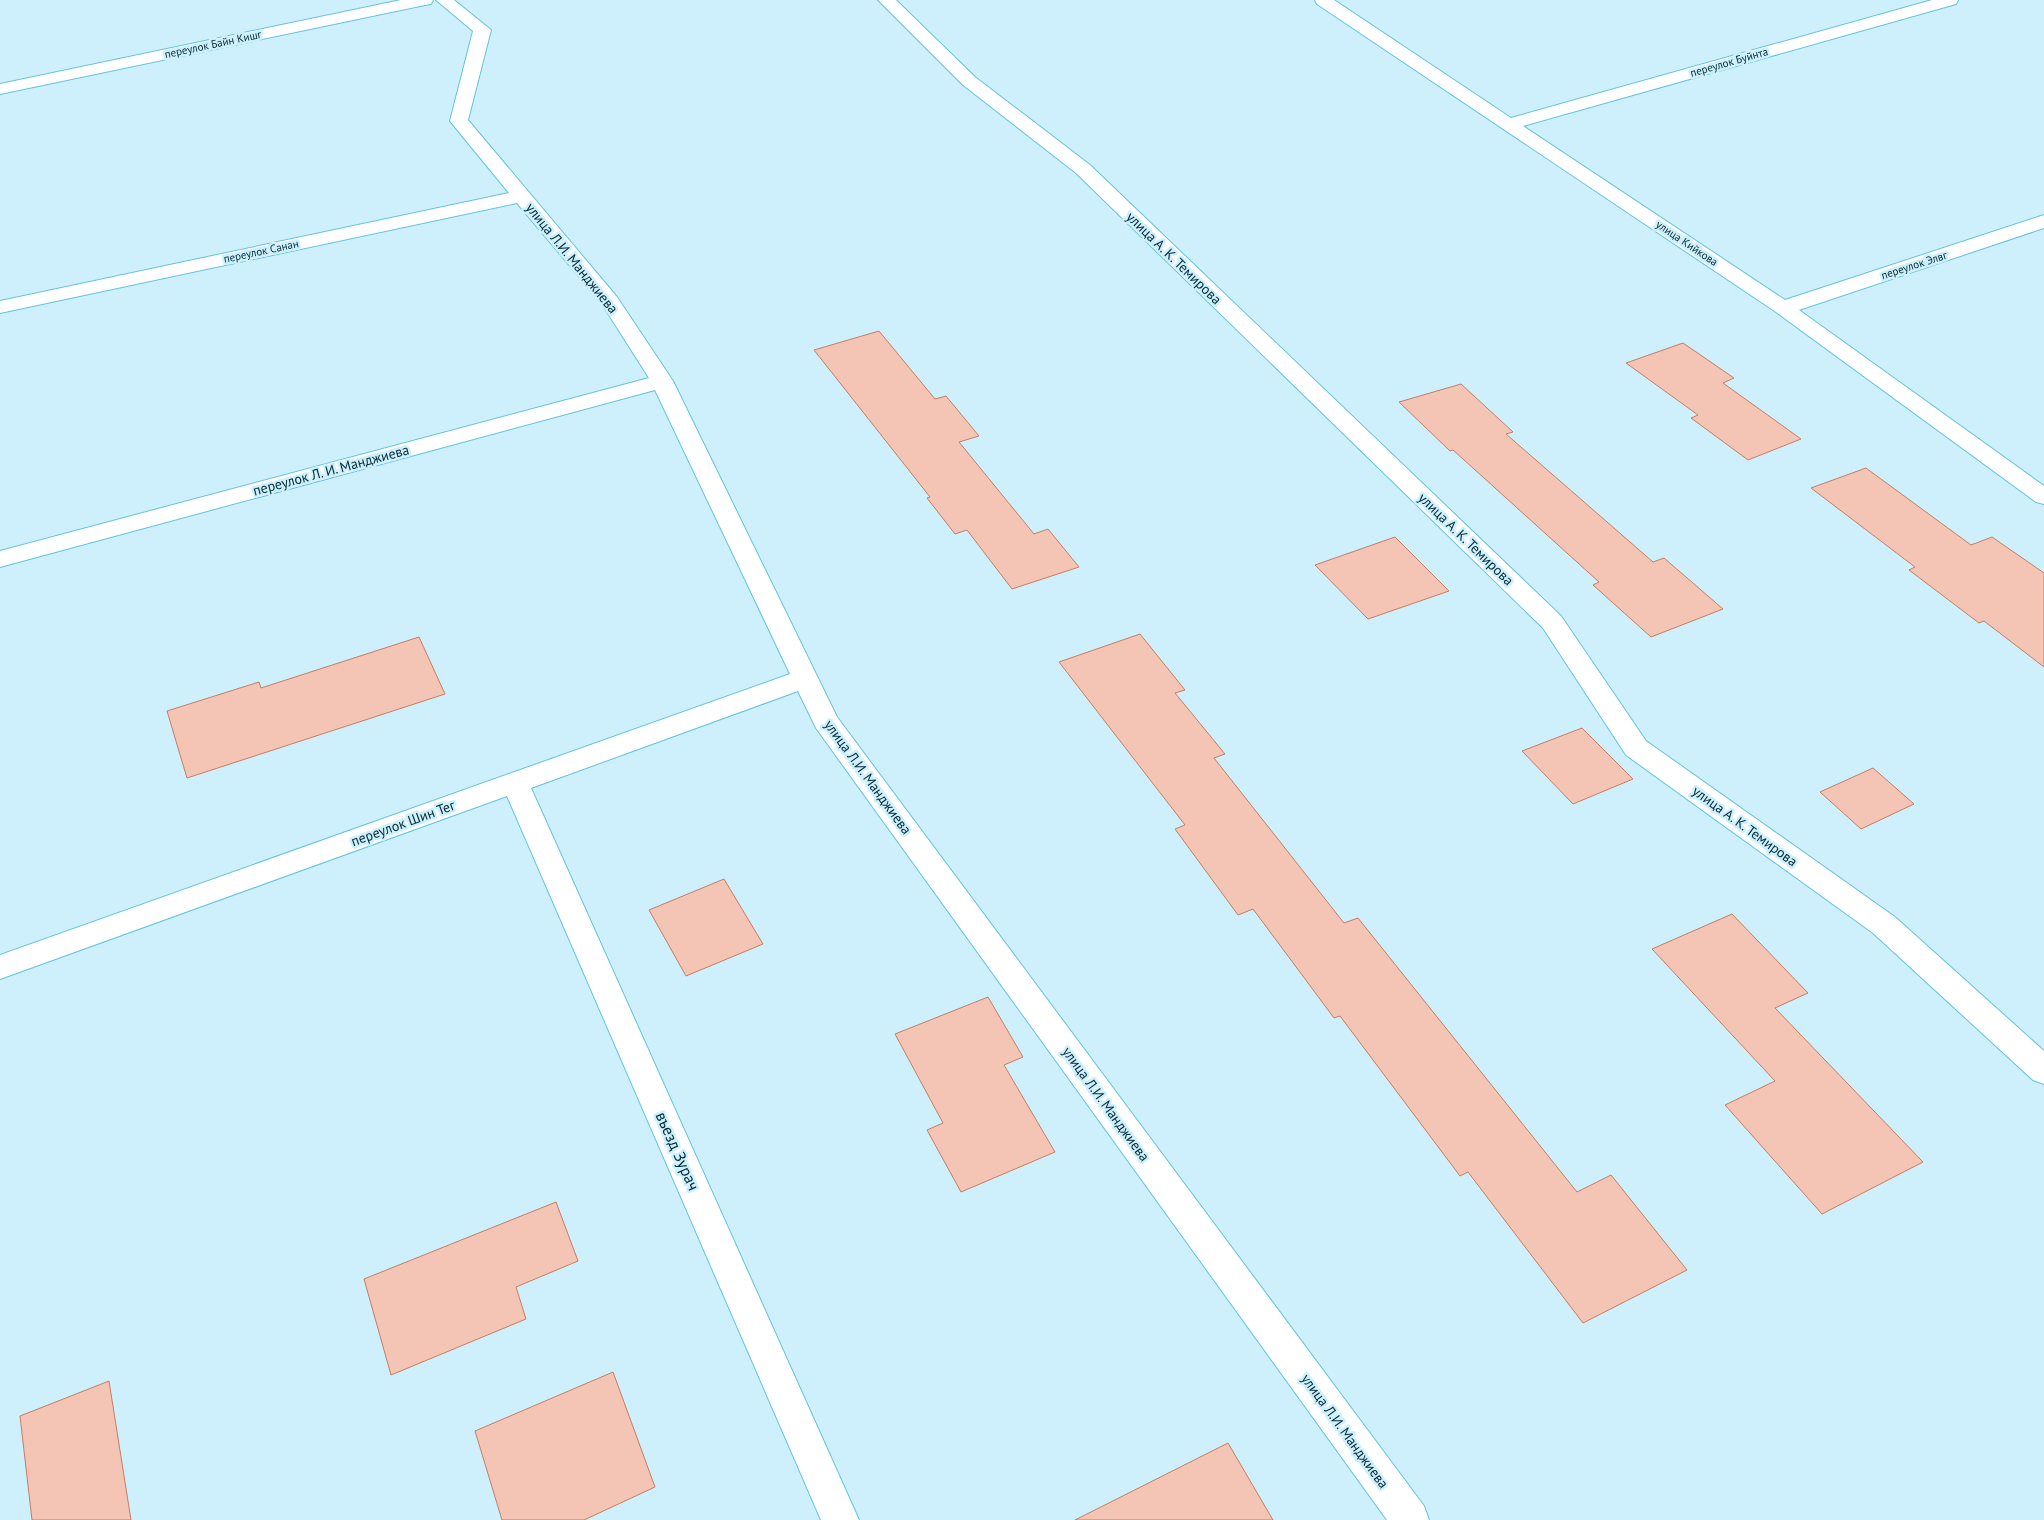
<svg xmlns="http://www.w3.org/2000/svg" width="2044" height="1520" viewBox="0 0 2044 1520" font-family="'PT Sans',sans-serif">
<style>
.building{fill:#f4c5b4;stroke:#c57d63}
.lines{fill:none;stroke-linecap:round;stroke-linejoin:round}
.minor-casing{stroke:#64c2df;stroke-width:2}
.minor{fill:#fff;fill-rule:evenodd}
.labels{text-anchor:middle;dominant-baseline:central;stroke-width:5;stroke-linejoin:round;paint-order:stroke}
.far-street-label{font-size:11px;fill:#002a35;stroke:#cef0fc}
.street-label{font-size:14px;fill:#002a35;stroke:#cef0fc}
.near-street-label{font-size:16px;fill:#002a35;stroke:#cef0fc}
</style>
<rect width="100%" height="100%" fill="#cef0fc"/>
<g class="building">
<polygon points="879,331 935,399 946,396 979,436 959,442 1034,534 1048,529 1079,567 1012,589 967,530 955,534 927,498 930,497 814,350"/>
<polygon points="1683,343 1734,378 1723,383 1801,439 1748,460 1691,418 1698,415 1626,363"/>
<polygon points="1461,384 1513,432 1506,434 1653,562 1664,558 1723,609 1651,637 1593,585 1599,582 1453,450 1450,451 1399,402"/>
<polygon points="1866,468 1971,545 1992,537 2044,573 2044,667 1984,621 1979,623 1909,570 1915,567 1811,488"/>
<polygon points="1395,537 1449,591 1368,619 1315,565"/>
<polygon points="1140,634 1185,690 1175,693 1225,754 1214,758 1344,923 1358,918 1577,1192 1611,1175 1687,1270 1583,1323 1468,1172 1460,1176 1340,1016 1334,1018 1253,909 1238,915 1175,829 1185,825 1059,662"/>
<polygon points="419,637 445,694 187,778 167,711 259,682 261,688"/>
<polygon points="1582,728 1633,779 1573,804 1522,751"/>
<polygon points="1873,768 1914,804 1861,829 1820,792"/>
<polygon points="724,879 763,944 686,976 649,910"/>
<polygon points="1732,914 1808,993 1775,1008 1923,1162 1822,1214 1725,1105 1775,1081 1652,949"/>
<polygon points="988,997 1023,1057 1004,1065 1055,1152 961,1192 927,1130 943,1123 895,1034"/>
<polygon points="556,1202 578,1261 516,1287 526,1319 391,1375 364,1279"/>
<polygon points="613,1372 655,1487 584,1520 502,1520 475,1431"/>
<polygon points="109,1381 131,1520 32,1520 20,1416"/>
<polygon points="1228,1443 1273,1520 1075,1520"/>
</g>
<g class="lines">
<g class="minor-casing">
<g id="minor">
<polygon points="401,0 433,0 431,4 425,5 0,94 0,84"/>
<polygon points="436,0 454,0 491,30 468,120 617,297 673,381 837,717 1424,1506 1429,1520 1387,1520 816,728 798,691 531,788 859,1520 821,1520 507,796 0,979 0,955 790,674 655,390 0,567 0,551 649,378 602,304 517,203 0,313 0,301 509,193 450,121 473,31"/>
<polygon points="878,0 896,0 975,77 1090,165 1561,616 1646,741 1895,917 2044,1051 2044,1084 2033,1080 1873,933 1626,755 1543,628 1076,173 963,85"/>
<polygon points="1315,0 1334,0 1511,118 1932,0 1958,0 1956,4 1523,126 1785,300 2044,215 2044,228 1799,310 2044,486 2044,504 2036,502 1776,312 1317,4"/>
</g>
</g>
<use href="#minor" class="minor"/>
</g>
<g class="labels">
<g class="far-street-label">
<text transform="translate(213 44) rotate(-12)">переулок Байн Кишг</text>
<text transform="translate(1729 62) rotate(-16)">переулок Буйнта</text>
<text transform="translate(1687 243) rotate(34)">улица Кийкова</text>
<text transform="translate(261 251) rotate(-12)">переулок Санан</text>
<text transform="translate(1914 265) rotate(-18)">переулок Элвг</text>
</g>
<g class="street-label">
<text transform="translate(572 258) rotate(51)">улица Л.И. Манджиева</text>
<text transform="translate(1174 258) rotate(44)">улица А. К. Темирова</text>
<text transform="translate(331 470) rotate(-15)">переулок Л. И. Манджиева</text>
<text transform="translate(1466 539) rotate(44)">улица А. К. Темирова</text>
<text transform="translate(868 777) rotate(54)">улица Л.И. Манджиева</text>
<text transform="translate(403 823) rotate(-20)">переулок Шин Тег</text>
<text transform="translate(1745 826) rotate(36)">улица А. К. Темирова</text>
<text transform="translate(1106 1104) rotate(54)">улица Л.И. Манджиева</text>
<text transform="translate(1345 1431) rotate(54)">улица Л.И. Манджиева</text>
</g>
<g class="near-street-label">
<text transform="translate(678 1151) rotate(66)">въезд Зурач</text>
</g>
</g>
</svg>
